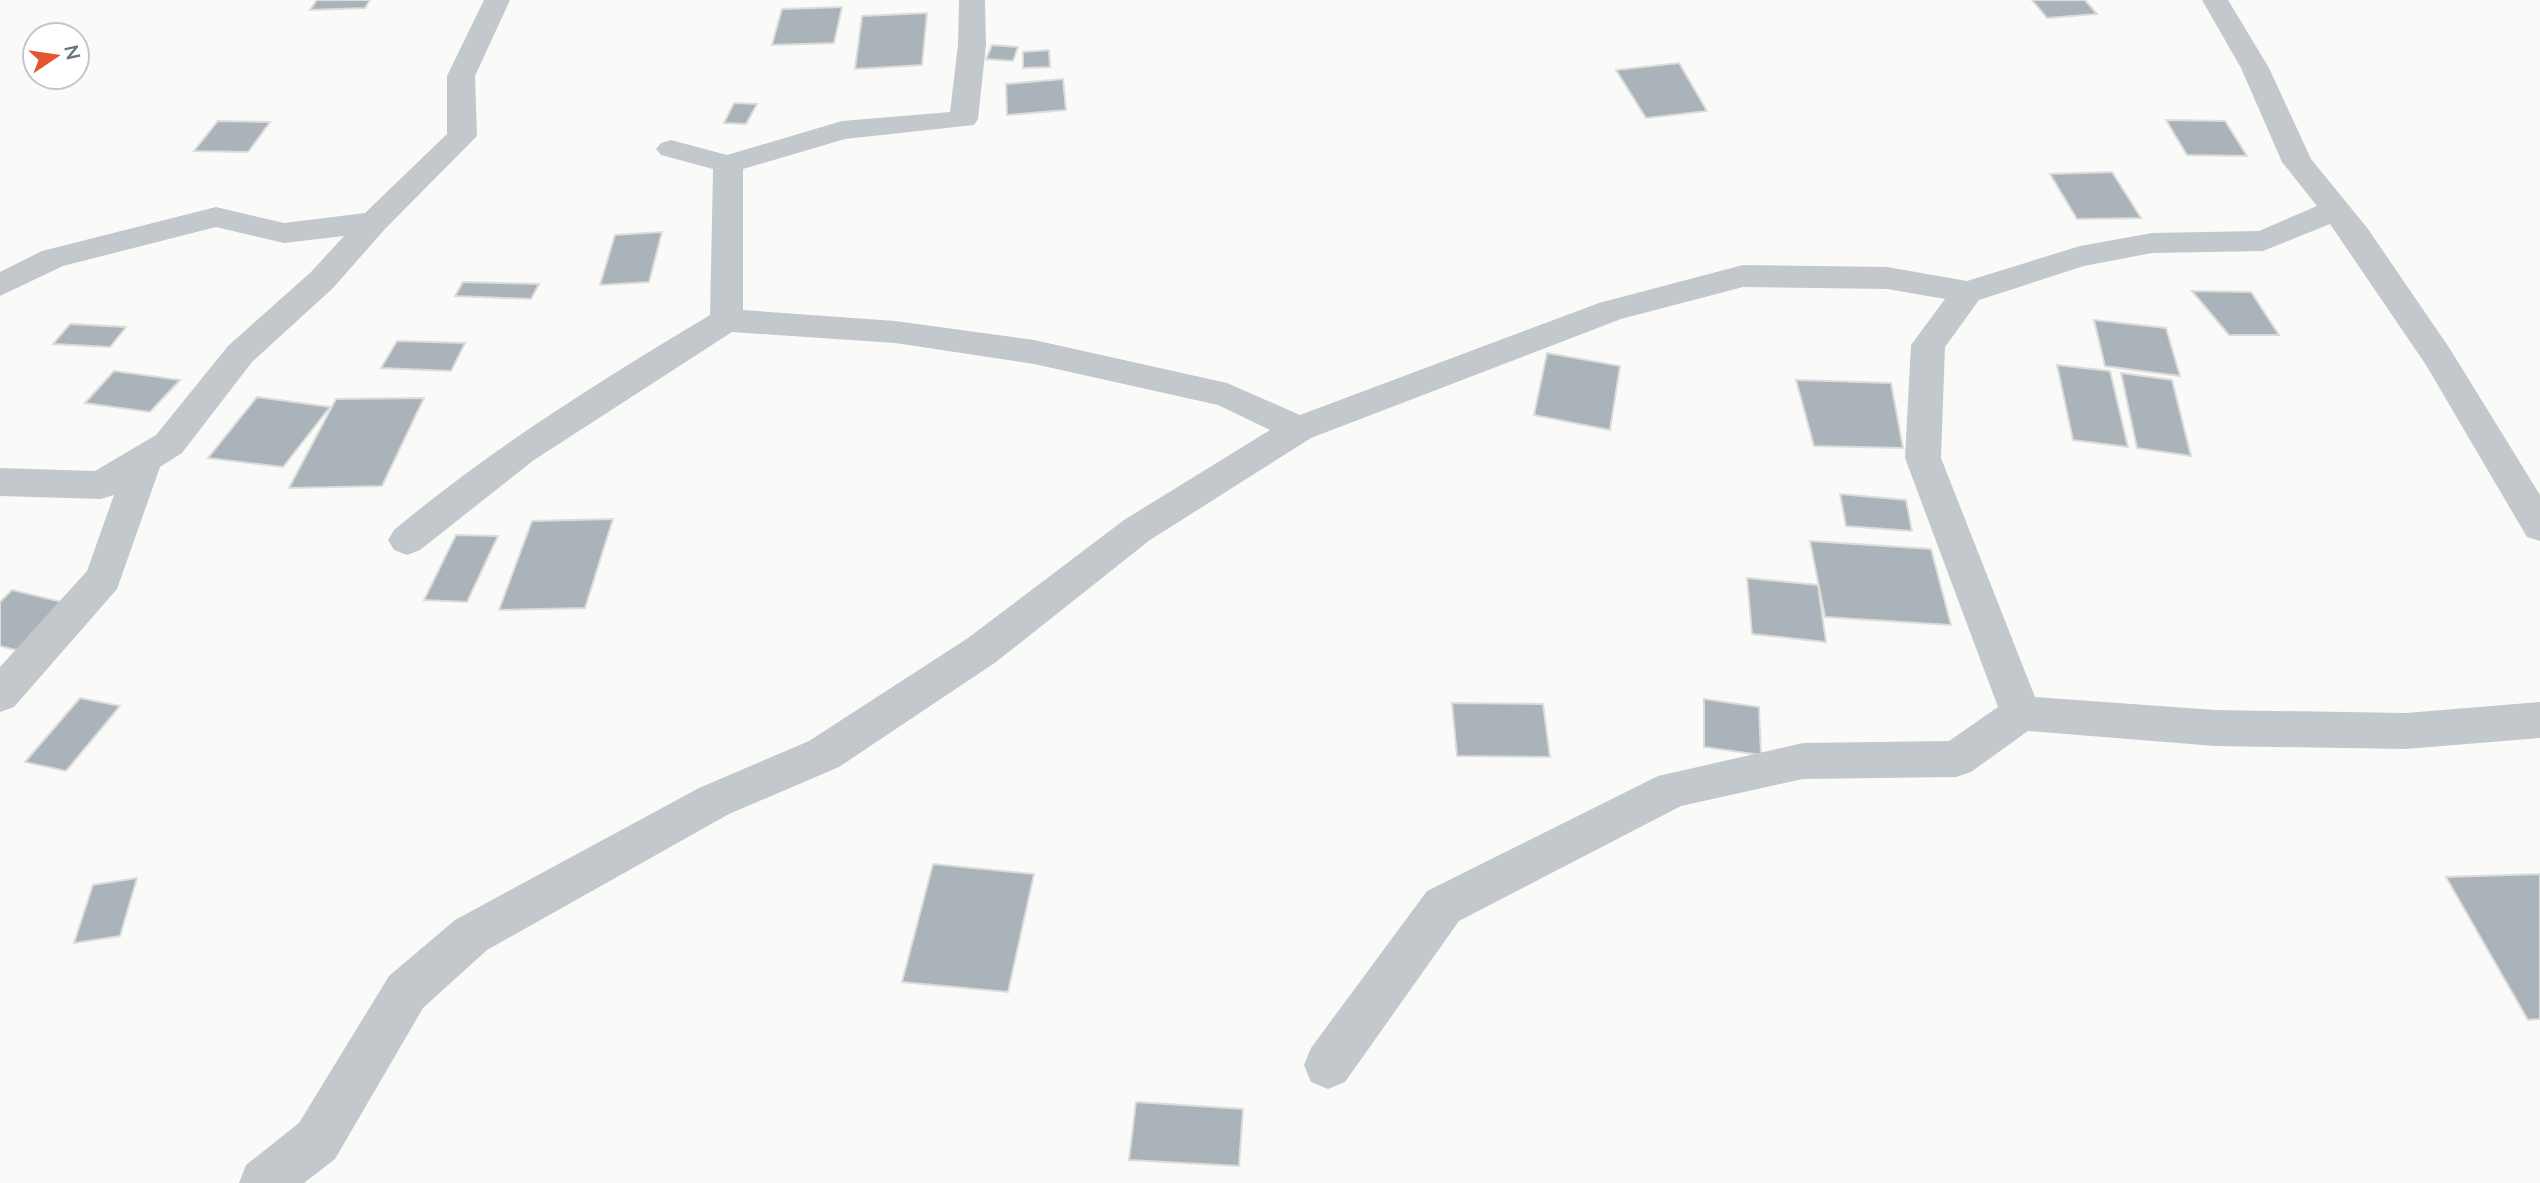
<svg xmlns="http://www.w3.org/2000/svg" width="2540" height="1183" viewBox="0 0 2540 1183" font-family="Lato,sans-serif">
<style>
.building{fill:#aab3b9;stroke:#dcdcda;stroke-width:2}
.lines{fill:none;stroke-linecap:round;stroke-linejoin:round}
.minor{fill:#c3c8cc;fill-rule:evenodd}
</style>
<rect width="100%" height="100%" fill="#fafaf8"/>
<g class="building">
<polygon points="317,0 370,0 365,8 310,10"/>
<polygon points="2032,0 2085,0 2097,14 2047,18"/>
<polygon points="842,7 834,43 772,45 782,9"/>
<polygon points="927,13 922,65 855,69 862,16"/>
<polygon points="992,45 1018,47 1013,61 986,59"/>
<polygon points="1049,50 1050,67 1023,68 1023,52"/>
<polygon points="1679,63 1707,111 1646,118 1616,70"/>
<polygon points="1063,79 1066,110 1007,115 1006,84"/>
<polygon points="734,103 757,104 746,124 724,123"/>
<polygon points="2166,120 2225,121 2247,156 2187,155"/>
<polygon points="218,121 270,122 248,152 194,151"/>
<polygon points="2112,172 2141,218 2077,219 2050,174"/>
<polygon points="662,232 649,282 600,285 615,235"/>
<polygon points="463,282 539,284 531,299 455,296"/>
<polygon points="2192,291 2251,292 2279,335 2229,335"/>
<polygon points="2094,320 2166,328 2180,376 2105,366"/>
<polygon points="70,324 126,327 110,347 53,344"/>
<polygon points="397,341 465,343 451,371 381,368"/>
<polygon points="1547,353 1620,366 1610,430 1534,415"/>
<polygon points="2057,365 2110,371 2128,447 2073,440"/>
<polygon points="114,371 180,380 150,412 85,403"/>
<polygon points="2121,373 2172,380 2191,456 2137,448"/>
<polygon points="1796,380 1891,383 1903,448 1814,446"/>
<polygon points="257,397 330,407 283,467 208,458"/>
<polygon points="424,398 382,486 289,488 336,399"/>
<polygon points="1840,494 1906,500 1912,531 1846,526"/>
<polygon points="613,519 585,608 499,610 532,521"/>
<polygon points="456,535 498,536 467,602 424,600"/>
<polygon points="1810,541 1931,549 1951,625 1825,617"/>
<polygon points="1747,578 1818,585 1826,642 1752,634"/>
<polygon points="12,590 70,604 24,652 0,646 0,602"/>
<polygon points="80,698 120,706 66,771 25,762"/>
<polygon points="1704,699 1759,707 1761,755 1704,747"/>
<polygon points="1452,703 1543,704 1550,757 1457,756"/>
<polygon points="933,864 1034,874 1008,992 902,982"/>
<polygon points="2540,874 2540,1019 2528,1020 2446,877"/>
<polygon points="137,878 120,936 74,943 93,885"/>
<polygon points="1136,1102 1243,1109 1239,1166 1129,1160"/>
</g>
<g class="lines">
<g class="minor">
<polygon points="484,0 510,0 475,76 477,136 385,229 333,288 252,362 182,453 160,467 117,589 14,707 0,712 0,667 87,571 114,495 101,499 0,496 0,468 95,471 156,435 228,346 311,272 344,236 284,243 216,227 63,266 0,296 0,272 42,251 216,207 284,223 365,213 447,134 447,76"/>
<path d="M959,0H985L986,45L978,119L974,125L845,139L743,169V310L895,321L1034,340L1227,383L1300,415L1599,303L1743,265L1887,267L1967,281L2080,246L2152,233L2259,231L2317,206L2282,162L2241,68L2202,0H2228L2269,68L2311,159L2368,229L2450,349L2540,495V541L2527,537L2426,365L2330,224L2263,251L2152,253L2084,266L1979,300L1945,347L1941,458L2035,697L2215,710L2406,713L2540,702V738L2406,749L2215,746L2028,731L1971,772L1956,777L1803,779L1681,806L1459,921L1345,1082L1328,1089L1311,1082L1304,1065L1311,1048L1427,891L1658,776L1803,743L1949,741L1998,707L1905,458L1911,345L1945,299L1887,289L1743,287L1621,319L1311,438L1150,540L996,662L839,767L729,814L487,950L423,1008L335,1159L304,1183H239L246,1165L299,1123L389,976L455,920L699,788L809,741L968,638L1124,520L1270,430L1218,405L1034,364L895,343L732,332L534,460L420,550L407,555L394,550L388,540L394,530C492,448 600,381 710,315L713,169L661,155L656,149L661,143L671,140L727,155L842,121L950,112L958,45Z"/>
</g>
</g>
<g transform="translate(56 56) rotate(77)"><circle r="33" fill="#ffffff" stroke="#c1c8cd" stroke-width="2"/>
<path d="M0-5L12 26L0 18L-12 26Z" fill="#e4572e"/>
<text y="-10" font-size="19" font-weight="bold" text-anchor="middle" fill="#657683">N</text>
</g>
</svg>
